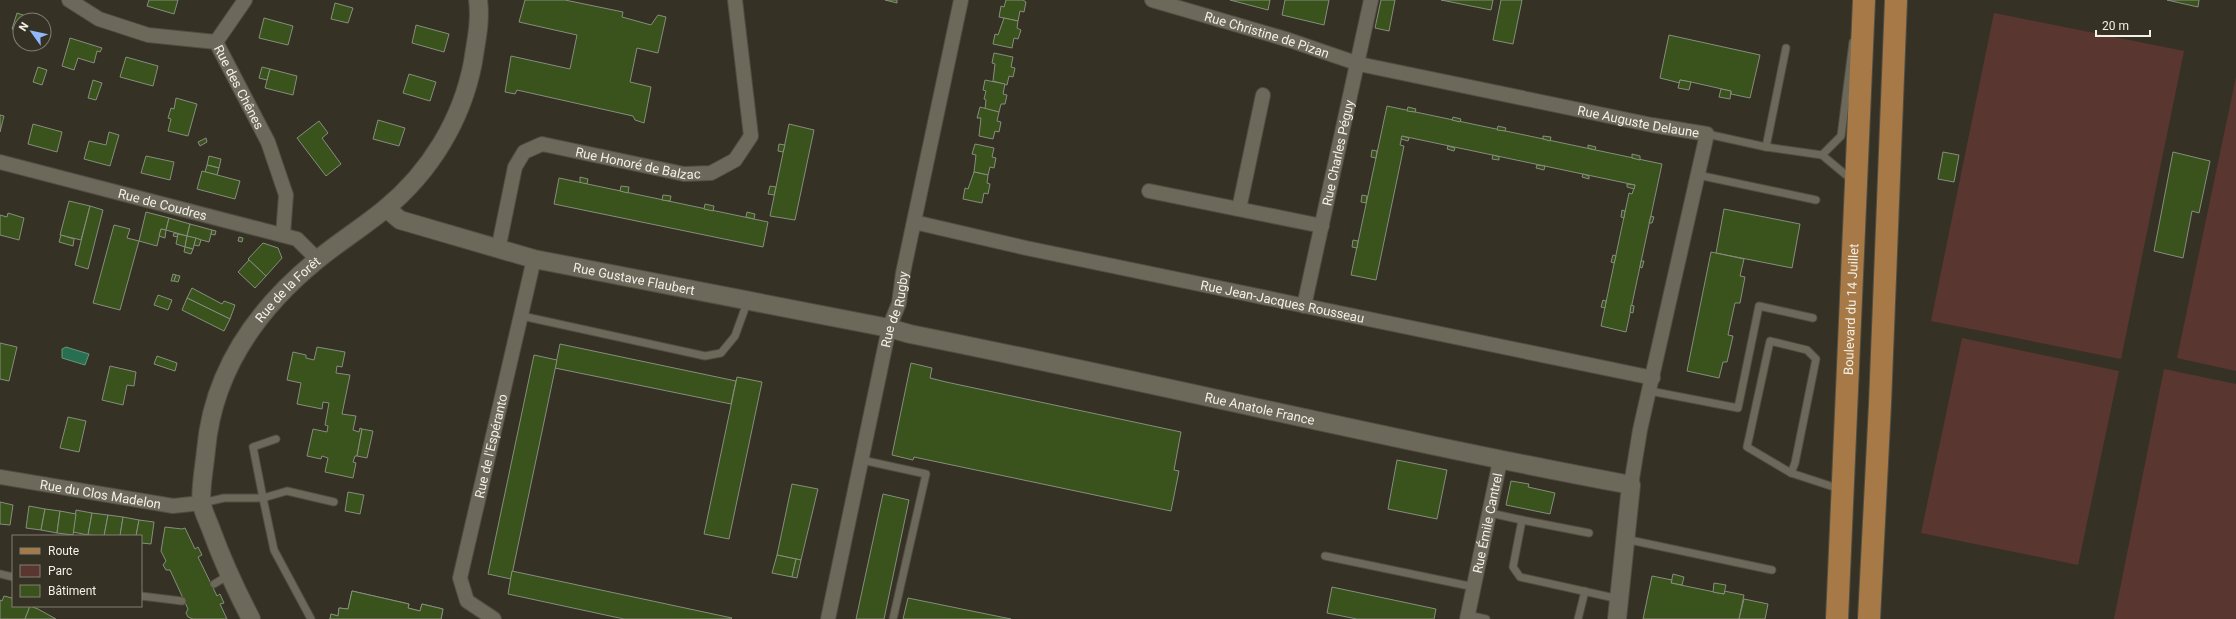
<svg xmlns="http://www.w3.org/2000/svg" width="2236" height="619" viewBox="0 0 2236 619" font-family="Roboto,sans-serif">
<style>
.green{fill:#5a3630}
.water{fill:#286e51;stroke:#65957e}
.building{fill:#3a521b;stroke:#868d7f}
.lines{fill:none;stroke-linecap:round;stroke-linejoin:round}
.service-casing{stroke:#504d42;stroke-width:9}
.minor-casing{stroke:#504d42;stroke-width:16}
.tertiary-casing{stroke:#504d42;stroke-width:20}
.primary-casing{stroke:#504d42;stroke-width:24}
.service{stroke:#6c695b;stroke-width:7}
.minor{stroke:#6c695b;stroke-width:14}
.tertiary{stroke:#6c695b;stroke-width:18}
.primary{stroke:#a77946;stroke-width:22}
.labels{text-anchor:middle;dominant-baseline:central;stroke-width:4;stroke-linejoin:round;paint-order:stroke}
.street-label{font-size:13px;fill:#f2f0e8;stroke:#353225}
</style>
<rect width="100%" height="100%" fill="#353225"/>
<g class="green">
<polygon points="1994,13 2184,51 2121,359 1931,321"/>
<polygon points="2236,77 2236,371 2177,358"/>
<polygon points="1962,338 2119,371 2078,565 1921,533"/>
<polygon points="2164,369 2236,384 2236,619 2114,619"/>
</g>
<polygon class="water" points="66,347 89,354 85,365 62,358 62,349"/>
<g class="building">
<polygon points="149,0 178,0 174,14 147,6"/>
<polygon points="525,0 565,0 623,12 622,17 651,25 658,15 666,17 658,53 637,48 630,82 651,87 644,123 635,120 633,116 517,90 515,94 505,92 511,56 570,69 577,35 519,22"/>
<polygon points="885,0 897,0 897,3"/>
<polygon points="1006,0 1023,0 1026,2 1024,12 1020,11 1018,21 999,17 1001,6 1004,7"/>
<polygon points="1230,0 1270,0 1268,10"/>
<polygon points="1285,0 1329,0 1324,25 1282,15"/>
<polygon points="1381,0 1395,0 1389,31 1375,28"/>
<polygon points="1441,0 1493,0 1491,10"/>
<polygon points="1501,0 1522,0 1513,44 1493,40"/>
<polygon points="2167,0 2199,0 2198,7"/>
<polygon points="335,3 353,8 348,23 331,19"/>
<polygon points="17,13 38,20 20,20 20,32 12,29"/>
<polygon points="264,18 293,26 288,45 259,38"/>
<polygon points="1004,18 1018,21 1017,28 1021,30 1018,39 1014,38 1012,48 993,44 995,34 998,35"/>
<polygon points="416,25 449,34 444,52 412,43"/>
<polygon points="1669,35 1760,55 1750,98 1731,94 1731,91 1691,82 1680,80 1680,83 1660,78"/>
<polygon points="70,38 102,48 100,52 97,51 94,63 78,58 74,70 62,66"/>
<polygon points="994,53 1013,57 1011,67 1015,68 1013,77 1009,76 1007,85 993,81 995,64 992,63"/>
<polygon points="126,57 158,66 153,86 120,77"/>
<polygon points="38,67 47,70 42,85 33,82"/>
<polygon points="262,67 270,69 267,80 259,78"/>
<polygon points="270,69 297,76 293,95 265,88"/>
<polygon points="409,74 436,82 430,101 403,93"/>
<polygon points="93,80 102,83 96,100 88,98"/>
<polygon points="985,80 1005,84 1003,94 1007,95 1005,104 1001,104 999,112 985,109 986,100 984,99 986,91 983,90"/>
<polygon points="1680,80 1691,82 1689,90 1678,88"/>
<polygon points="1721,89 1731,91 1730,99 1719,97"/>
<polygon points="176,98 197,104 188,136 168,131 171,119 168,118 171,108 174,109"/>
<polygon points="1387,106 1662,164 1626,332 1601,326 1629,193 1632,194 1635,185 1402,136 1400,145 1404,146 1376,280 1351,275"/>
<polygon points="980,107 999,112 997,121 1001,122 999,132 995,131 993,139 979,136 981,118 977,118"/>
<polygon points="1408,107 1416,109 1415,112 1407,111"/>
<polygon points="0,115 4,116 0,132"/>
<polygon points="1453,117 1461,119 1460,122 1452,120"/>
<polygon points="378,120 405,128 399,146 373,139"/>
<polygon points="319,121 328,133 322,138 341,164 326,176 297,138"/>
<polygon points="33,124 62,132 57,152 28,144"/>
<polygon points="789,124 814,130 795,220 770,216"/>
<polygon points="1498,126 1506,128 1505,131 1497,130"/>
<polygon points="109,132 119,135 110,166 84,159 89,141 106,145"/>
<polygon points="1402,136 1409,138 1408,141 1401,139"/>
<polygon points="1543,136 1551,137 1550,141 1543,139"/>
<polygon points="206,138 207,142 200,146 198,142"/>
<polygon points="779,144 785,145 783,152 778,151"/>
<polygon points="975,144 994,148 992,157 996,158 994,168 990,167 988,175 974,172 976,155 972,154"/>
<polygon points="1588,145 1596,147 1595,150 1588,148"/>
<polygon points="1448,146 1455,148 1454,151 1447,149"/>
<polygon points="1372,150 1377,151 1376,158 1371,157"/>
<polygon points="1943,152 1959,155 1954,182 1938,179"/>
<polygon points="2173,152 2210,161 2199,213 2192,211 2183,258 2154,251"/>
<polygon points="1632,154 1640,156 1640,160 1632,158"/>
<polygon points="1493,155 1499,157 1499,160 1492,159"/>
<polygon points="146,156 174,162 170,180 141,173"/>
<polygon points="209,156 221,159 219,168 207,165"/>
<polygon points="207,165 219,168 217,175 205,172"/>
<polygon points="1537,165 1545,166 1544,170 1536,168"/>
<polygon points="202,171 240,181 235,199 197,189"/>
<polygon points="974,172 988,175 987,183 990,184 988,194 984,193 982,203 963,199 965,188 968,189"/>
<polygon points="1583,174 1589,176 1589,179 1582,177"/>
<polygon points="580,177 588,179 587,184 580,183"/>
<polygon points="559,178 768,222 763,247 554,204"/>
<polygon points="1627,184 1635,185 1634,189 1627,187"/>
<polygon points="621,186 629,187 628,193 620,191"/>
<polygon points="770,186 776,187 774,195 768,194"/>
<polygon points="663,195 671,196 670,201 662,200"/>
<polygon points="1362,195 1367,196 1366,203 1361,202"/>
<polygon points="69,201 90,206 81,240 60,235"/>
<polygon points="705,204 714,206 713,211 704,209"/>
<polygon points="90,206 103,210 88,269 75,265"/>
<polygon points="1724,209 1800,224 1792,268 1716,253"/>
<polygon points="1622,210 1625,211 1624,218 1621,217"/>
<polygon points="146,212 169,218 166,230 161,229 157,246 139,241"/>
<polygon points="747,212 755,214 754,219 746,217"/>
<polygon points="8,213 24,218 19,240 0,235 0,215 7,217"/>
<polygon points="1651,216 1654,217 1652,223 1649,223"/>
<polygon points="169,218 190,224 187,236 166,230"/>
<polygon points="190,224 212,230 209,242 187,236"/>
<polygon points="114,225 130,229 127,238 139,241 120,310 93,303"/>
<polygon points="161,229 166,230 165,238 159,236"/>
<polygon points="212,230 216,231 215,235 211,234"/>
<polygon points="174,233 178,234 178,237 173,236"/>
<polygon points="178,234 187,236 185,247 176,244"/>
<polygon points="61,235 74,239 73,246 59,242"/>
<polygon points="187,236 196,238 193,249 185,247"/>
<polygon points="239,237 243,238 242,242 238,241"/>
<polygon points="196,238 201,240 199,246 194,245"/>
<polygon points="1353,240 1358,241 1357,248 1352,247"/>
<polygon points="263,243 278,248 282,258 266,276 248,259"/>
<polygon points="185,247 193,249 191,254 184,252"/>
<polygon points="1711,252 1744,259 1740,276 1745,277 1740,303 1735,303 1728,335 1733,336 1727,362 1723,362 1719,378 1687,371"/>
<polygon points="1613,255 1616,256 1614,263 1611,262"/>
<polygon points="249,260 266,276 255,288 238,272"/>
<polygon points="1641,261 1644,261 1642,268 1640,267"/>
<polygon points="173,274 176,275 174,281 171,281"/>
<polygon points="176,275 180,276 178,282 174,281"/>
<polygon points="192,288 222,304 224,301 235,305 230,319 187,298"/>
<polygon points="158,295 172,300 168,310 154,305"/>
<polygon points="187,298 230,319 224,331 182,310"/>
<polygon points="1603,300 1606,301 1605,308 1601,307"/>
<polygon points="1631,305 1634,306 1633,313 1630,312"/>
<polygon points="0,343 17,347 9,381 0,379"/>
<polygon points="560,344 736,381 731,404 555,368"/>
<polygon points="317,347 345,352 342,367 337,366 336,373 350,375 342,414 356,416 353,430 359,432 360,428 362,429 357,456 355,456 353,462 356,463 353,478 325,472 328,458 322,456 321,459 307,456 313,429 327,432 328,426 325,425 329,403 323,402 322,409 297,404 301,383 287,380 293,352 306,355 306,358 314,360"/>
<polygon points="534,355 557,360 511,579 488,574"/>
<polygon points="157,356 177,363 175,371 154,364"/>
<polygon points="911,363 932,368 930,378 946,382 1181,432 1174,470 1179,471 1171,511 914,457 913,460 892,455"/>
<polygon points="110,366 136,372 134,386 127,385 123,405 102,400"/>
<polygon points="737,377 762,382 729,539 704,534"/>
<polygon points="68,417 86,421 79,452 60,448"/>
<polygon points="362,429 373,431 367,458 357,456"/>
<polygon points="1397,460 1447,470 1437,519 1388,509"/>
<polygon points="1511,481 1529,484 1528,487 1555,493 1550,514 1506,505"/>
<polygon points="792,484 818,489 801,560 777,555"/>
<polygon points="348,492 364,495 360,514 345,511"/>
<polygon points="883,494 909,500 884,619 856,619"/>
<polygon points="0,502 13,505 10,525 0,524"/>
<polygon points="29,506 45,509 41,530 26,528"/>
<polygon points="45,509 60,511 57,533 41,530"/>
<polygon points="76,510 92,513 88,535 73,532"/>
<polygon points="60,511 76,514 73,535 57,533"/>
<polygon points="92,513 108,515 104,536 88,535"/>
<polygon points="108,515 123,517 120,536 104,536"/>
<polygon points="123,517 139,520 136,536 120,536"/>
<polygon points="139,520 154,522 151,544 141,543 141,536 136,536"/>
<polygon points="165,527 182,529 185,528 195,549 198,547 202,555 198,557 217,596 220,594 224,603 220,604 227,619 193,619 188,617 186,613 188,609 170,570 166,570 163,565 166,561 161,551"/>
<polygon points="777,555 796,559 792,577 772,573"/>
<polygon points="796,559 801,560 797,578 792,577"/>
<polygon points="512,571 732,618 731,619 624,619 508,594"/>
<polygon points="1673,574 1684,577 1682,585 1671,583"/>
<polygon points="1652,576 1672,580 1671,583 1724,594 1724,591 1744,595 1739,619 1643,619"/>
<polygon points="1714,583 1726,585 1724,594 1713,592"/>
<polygon points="1332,587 1436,609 1434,619 1357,619 1327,613"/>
<polygon points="352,591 409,604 408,608 420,611 422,604 443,609 441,619 330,619 331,614 338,616 339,608 348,609"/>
<polygon points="352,591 409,604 408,608 420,611 422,604 443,609 441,619 330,619 331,614 338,616 339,608 348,609"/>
<polygon points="4,596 12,598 13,606 30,606 25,619 0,619 0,600 2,601"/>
<polygon points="908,598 1011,619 903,619"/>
<polygon points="1744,599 1768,604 1765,619 1739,619"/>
<polygon points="30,606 38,609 56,619 25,619"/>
</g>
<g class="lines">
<g class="service-casing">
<g id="service">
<polyline points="1707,134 1766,147 1822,155 1852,180"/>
<polyline points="1766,147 1786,48"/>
<polyline points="1822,155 1841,136 1853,42"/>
<polyline points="1698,175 1816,200"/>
<polyline points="522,316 705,356 721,353 735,336 748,300"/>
<polygon points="1770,341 1807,350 1816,359 1795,463 1791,473 1747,447"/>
<polyline points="1650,391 1738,408 1759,306 1813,318"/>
<polyline points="862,460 926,474 893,619"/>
<polyline points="1791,473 1840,489"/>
<polyline points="202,503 224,498 263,498 253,447 276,439"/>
<polyline points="1490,513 1522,520 1513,567 1520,577 1619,599"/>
<polyline points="1522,520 1589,533"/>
<polyline points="1625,539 1772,570"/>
<polyline points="1325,556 1474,587"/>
<polyline points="0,574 13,577"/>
<polyline points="214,584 229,575"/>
<polyline points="141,596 182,601"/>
<polyline points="1468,615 1486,619"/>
<polyline points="311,619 274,550 263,498 287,491 334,502"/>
<polyline points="1578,619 1585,591"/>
</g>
</g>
<g class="minor-casing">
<g id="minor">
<path id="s1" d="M69,0L99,19L148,35L216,42L268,142L286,195L283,235"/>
<path id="s2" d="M1152,0L1289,40L1359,64L1652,125L1707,134L1640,430L1631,485"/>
<polyline points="216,42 245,0"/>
<path id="s3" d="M0,162L297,239L317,259"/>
<polyline points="1149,191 1322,226"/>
<polyline points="1239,209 1263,95"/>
<path id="s4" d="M914,222L1026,248L1653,378"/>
<path id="s5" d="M498,250L515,167L524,152L542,144L684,174L711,173L735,160L751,136L735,0"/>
<path id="s6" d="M1304,306L1371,0"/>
<path id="s7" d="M0,477L173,506L201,503"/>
<path id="s8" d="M494,619L467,601L460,578L534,259"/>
<path id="s9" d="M828,619L889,328L899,303L903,273L961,0"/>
<path id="s10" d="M1467,619L1500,461"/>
</g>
</g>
<g class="tertiary-casing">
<g id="tertiary">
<path id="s11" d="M386,208L400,220L534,259L889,328L910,334C1151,382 1390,440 1631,485L1617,619"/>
<path id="s12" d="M251,619C236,590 223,562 212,532C209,523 204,514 202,505C199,494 205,463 206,450C213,371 257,309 317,260C339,242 363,227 385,209C430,172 462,120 473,62C476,41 481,21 478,0"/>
</g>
</g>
<g class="primary-casing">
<g id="primary">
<path id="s13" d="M1837,619L1864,0"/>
<polyline points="1869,619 1880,404 1896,0"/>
</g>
</g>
<use href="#service" class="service"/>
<use href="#minor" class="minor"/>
<use href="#tertiary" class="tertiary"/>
<use href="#primary" class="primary"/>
</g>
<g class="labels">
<g class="street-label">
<text stroke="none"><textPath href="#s2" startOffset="120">Rue Christine de Pizan</textPath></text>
<text stroke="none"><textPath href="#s1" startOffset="206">Rue des Chênes</textPath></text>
<text stroke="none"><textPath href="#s2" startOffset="502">Rue Auguste Delaune</textPath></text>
<text stroke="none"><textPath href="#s6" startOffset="157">Rue Charles Péguy</textPath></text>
<text stroke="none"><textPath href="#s5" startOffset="220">Rue Honoré de Balzac</textPath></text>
<text stroke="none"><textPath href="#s3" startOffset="168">Rue de Coudres</textPath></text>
<text stroke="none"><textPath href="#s11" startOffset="260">Rue Gustave Flaubert</textPath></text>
<text stroke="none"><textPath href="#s12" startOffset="364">Rue de la Forêt</textPath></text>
<text stroke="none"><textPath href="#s4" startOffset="377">Rue Jean-Jacques Rousseau</textPath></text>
<text stroke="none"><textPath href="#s9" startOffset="317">Rue de Rugby</textPath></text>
<text stroke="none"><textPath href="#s13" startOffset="310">Boulevard du 14 Juillet</textPath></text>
<text stroke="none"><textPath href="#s11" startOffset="899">Rue Anatole France</textPath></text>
<text stroke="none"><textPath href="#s8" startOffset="192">Rue de l'Espéranto</textPath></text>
<text stroke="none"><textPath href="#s7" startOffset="102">Rue du Clos Madelon</textPath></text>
<text stroke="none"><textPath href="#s10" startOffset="98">Rue Émile Cantrel</textPath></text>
</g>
</g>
<rect x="12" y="535" width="130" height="72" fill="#353225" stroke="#817e73"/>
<rect x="20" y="548" width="20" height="6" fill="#a77946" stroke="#817e73"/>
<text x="48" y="555" font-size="12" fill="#f2f0e8">Route</text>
<rect x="20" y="565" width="20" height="12" fill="#5a3630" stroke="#817e73"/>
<text x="48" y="575" font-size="12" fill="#f2f0e8">Parc</text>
<rect x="20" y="585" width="20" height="12" fill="#3a521b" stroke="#817e73"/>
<text x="48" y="595" font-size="12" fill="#f2f0e8">Bâtiment</text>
<g transform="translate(32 32) rotate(303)"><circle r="19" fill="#353225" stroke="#817e73"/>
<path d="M0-3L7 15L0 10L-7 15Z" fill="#91b8fd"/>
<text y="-6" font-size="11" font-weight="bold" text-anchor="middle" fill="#f2f0e8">N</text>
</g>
<path d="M2096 30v6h54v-6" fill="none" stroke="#f2f0e8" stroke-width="2"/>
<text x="2102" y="30" font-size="12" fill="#f2f0e8" stroke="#353225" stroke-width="3" paint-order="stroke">20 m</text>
</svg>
